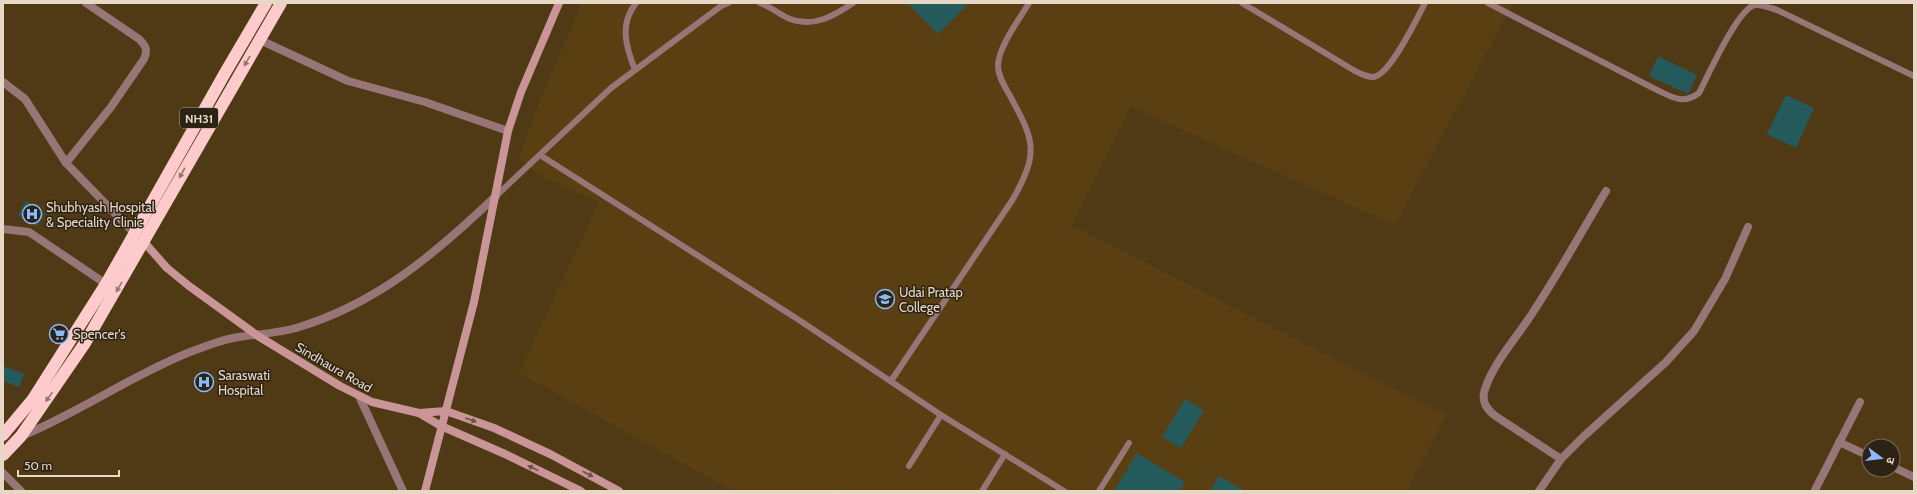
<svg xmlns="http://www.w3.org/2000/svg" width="1917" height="494" viewBox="0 0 1917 494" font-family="Cabin,'Noto Sans Devanagari',sans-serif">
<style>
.built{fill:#5a3f12}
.building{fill:#245a5b}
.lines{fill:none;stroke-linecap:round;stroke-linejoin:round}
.lane{stroke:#987677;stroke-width:6}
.street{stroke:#987677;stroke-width:8}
.secondary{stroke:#ca9596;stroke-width:8}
.highway{stroke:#fdcbcc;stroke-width:12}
.oneway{fill:#957770}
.oneway2{fill:#6c5148}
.labels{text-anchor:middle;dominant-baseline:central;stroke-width:3;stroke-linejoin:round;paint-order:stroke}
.shield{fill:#2d2314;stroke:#aea290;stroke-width:1}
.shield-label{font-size:12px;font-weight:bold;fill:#e6d8c5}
.poi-label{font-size:13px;fill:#e6d8c5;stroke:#2d2314;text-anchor:start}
.street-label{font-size:13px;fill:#e6d8c5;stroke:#2d2314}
</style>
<rect width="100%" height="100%" fill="#503a15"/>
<polygon class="built" points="582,3 1513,3 1395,225 1131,107 1072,225 1447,416 1406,491 844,491 838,488 832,491 733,491 519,373 599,202 539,175 519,158 539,102"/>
<g class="building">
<polygon points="907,3 969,3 938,34"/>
<polygon points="1658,56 1697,75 1688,94 1649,76"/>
<polygon points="1786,95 1814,108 1796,148 1767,134"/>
<polygon points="26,201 45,213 37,226 18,215"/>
<polygon points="3,366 24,374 19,387 3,381"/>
<polygon points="1185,399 1204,410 1181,448 1162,437"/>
<polygon points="1137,453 1185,482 1179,491 1114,491"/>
<polygon points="1219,476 1245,491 1210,491"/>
</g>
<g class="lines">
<g class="lane">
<path d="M760,3C771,7 780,15 790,19C813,28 834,16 853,3"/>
<path d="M1242,3L1355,71C1361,74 1367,77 1373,77C1390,76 1417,18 1425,3"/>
<path d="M1488,3L1653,88C1670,96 1682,106 1699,93C1708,76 1738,8 1755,5C1762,4 1770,8 1777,10L1914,76"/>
<path d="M635,70C626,47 619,24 636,3"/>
<polyline points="540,155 799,320 941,415 1064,491"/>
<polyline points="496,196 611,88 721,6 728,3"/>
<path d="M891,381L1013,199C1040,151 1034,140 1009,94C1004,85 998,76 998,66C998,47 1019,20 1029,3"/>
<polyline points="909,466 941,415"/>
<polyline points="982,491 1005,454"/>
<polyline points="1099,491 1129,443"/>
</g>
<g class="street">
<polyline points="260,40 348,81 425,102 508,131"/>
<polyline points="3,82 25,99 66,163 135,234"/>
<path d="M66,163L111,107L144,59C148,50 146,46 139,39L86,3"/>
<polyline points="3,229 29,232 106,284"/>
<polyline points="359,396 403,491"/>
<path d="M22,436C80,412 132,375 190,352C204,347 218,341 233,338C254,334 275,334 296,328C377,304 436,253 496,196"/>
<polyline points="1839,442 1869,456"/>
<path d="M1561,459L1494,415C1486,408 1481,401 1485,389C1494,361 1520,334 1535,309C1560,271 1582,231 1606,191"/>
<polyline points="1893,467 1914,477"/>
<polyline points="3,473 21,491"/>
<polyline points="1815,490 1860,402"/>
<polyline points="1539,491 1561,459 1583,437 1666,362 1694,331 1725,279 1748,227"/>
</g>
<g class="secondary">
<polyline points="144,242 167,268 189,286 258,336 340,386 372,402 419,413 441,426 505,454 581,491"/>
<polyline points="419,413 446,411 494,428 550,454 619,491"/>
<polyline points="425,491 474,302 508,131 521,92 559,3"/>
</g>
<g class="highway">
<polyline points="3,435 33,399 106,284 225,73 266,3"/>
<polyline points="3,455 21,436 85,343 281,3"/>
</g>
</g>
<defs><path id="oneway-solid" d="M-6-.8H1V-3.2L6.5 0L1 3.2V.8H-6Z"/></defs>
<g class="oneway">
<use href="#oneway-solid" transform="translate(247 61) rotate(120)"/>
<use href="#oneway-solid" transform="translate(182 173) rotate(119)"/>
<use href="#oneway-solid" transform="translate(119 287) rotate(120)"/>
<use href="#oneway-solid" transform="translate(49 397) rotate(125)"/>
</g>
<g class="oneway2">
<use href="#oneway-solid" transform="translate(471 420) rotate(20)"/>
<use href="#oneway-solid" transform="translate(533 468) rotate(-154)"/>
<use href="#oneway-solid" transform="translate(588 474) rotate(28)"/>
</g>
<defs>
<g id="hospital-ring" transform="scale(1)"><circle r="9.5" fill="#2d2314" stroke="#8abafc" stroke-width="1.5"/><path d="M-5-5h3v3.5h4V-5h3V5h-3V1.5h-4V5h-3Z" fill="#8abafc"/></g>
<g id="university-ring" transform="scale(1)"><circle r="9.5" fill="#2d2314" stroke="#8abafc" stroke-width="1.5"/><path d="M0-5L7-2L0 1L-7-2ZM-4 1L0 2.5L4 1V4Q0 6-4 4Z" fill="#8abafc"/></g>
<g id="supermarket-ring" transform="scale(1)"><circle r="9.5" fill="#2d2314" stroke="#8abafc" stroke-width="1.5"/><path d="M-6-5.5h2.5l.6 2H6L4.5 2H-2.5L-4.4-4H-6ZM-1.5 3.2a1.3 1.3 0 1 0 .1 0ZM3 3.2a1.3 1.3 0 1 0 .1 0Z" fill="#8abafc"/></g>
</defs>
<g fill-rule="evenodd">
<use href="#hospital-ring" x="32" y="214"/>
<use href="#university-ring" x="885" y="299"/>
<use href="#supermarket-ring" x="59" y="334"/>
<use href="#hospital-ring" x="204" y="382"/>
</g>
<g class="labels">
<rect class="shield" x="180" y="108" width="38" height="20" rx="3"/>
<g class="shield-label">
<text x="199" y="118">NH31</text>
</g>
<g class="poi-label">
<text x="46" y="207">Shubhyash Hospital<tspan x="46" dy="15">&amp; Speciality Clinic</tspan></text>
<text x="899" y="292">Udai Pratap<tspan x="899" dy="15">College</tspan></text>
<text x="73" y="334">Spencer's</text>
<text x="218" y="375">Saraswati<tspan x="218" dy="15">Hospital</tspan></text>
</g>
<g class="street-label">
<text transform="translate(334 367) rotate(30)">Sindhaura Road</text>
</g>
</g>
<rect width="1917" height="494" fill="none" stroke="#e6d8c5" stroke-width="8"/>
<g transform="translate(1881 458) rotate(105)"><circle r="19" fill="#2d2314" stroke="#776b5b"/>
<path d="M0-3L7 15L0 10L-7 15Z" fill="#8abafc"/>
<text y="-6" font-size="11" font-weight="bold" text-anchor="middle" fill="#e6d8c5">उ</text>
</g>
<path d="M18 470v6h101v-6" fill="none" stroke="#e6d8c5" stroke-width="2"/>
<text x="24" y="470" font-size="12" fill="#e6d8c5" stroke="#2d2314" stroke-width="3" paint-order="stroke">50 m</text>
</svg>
